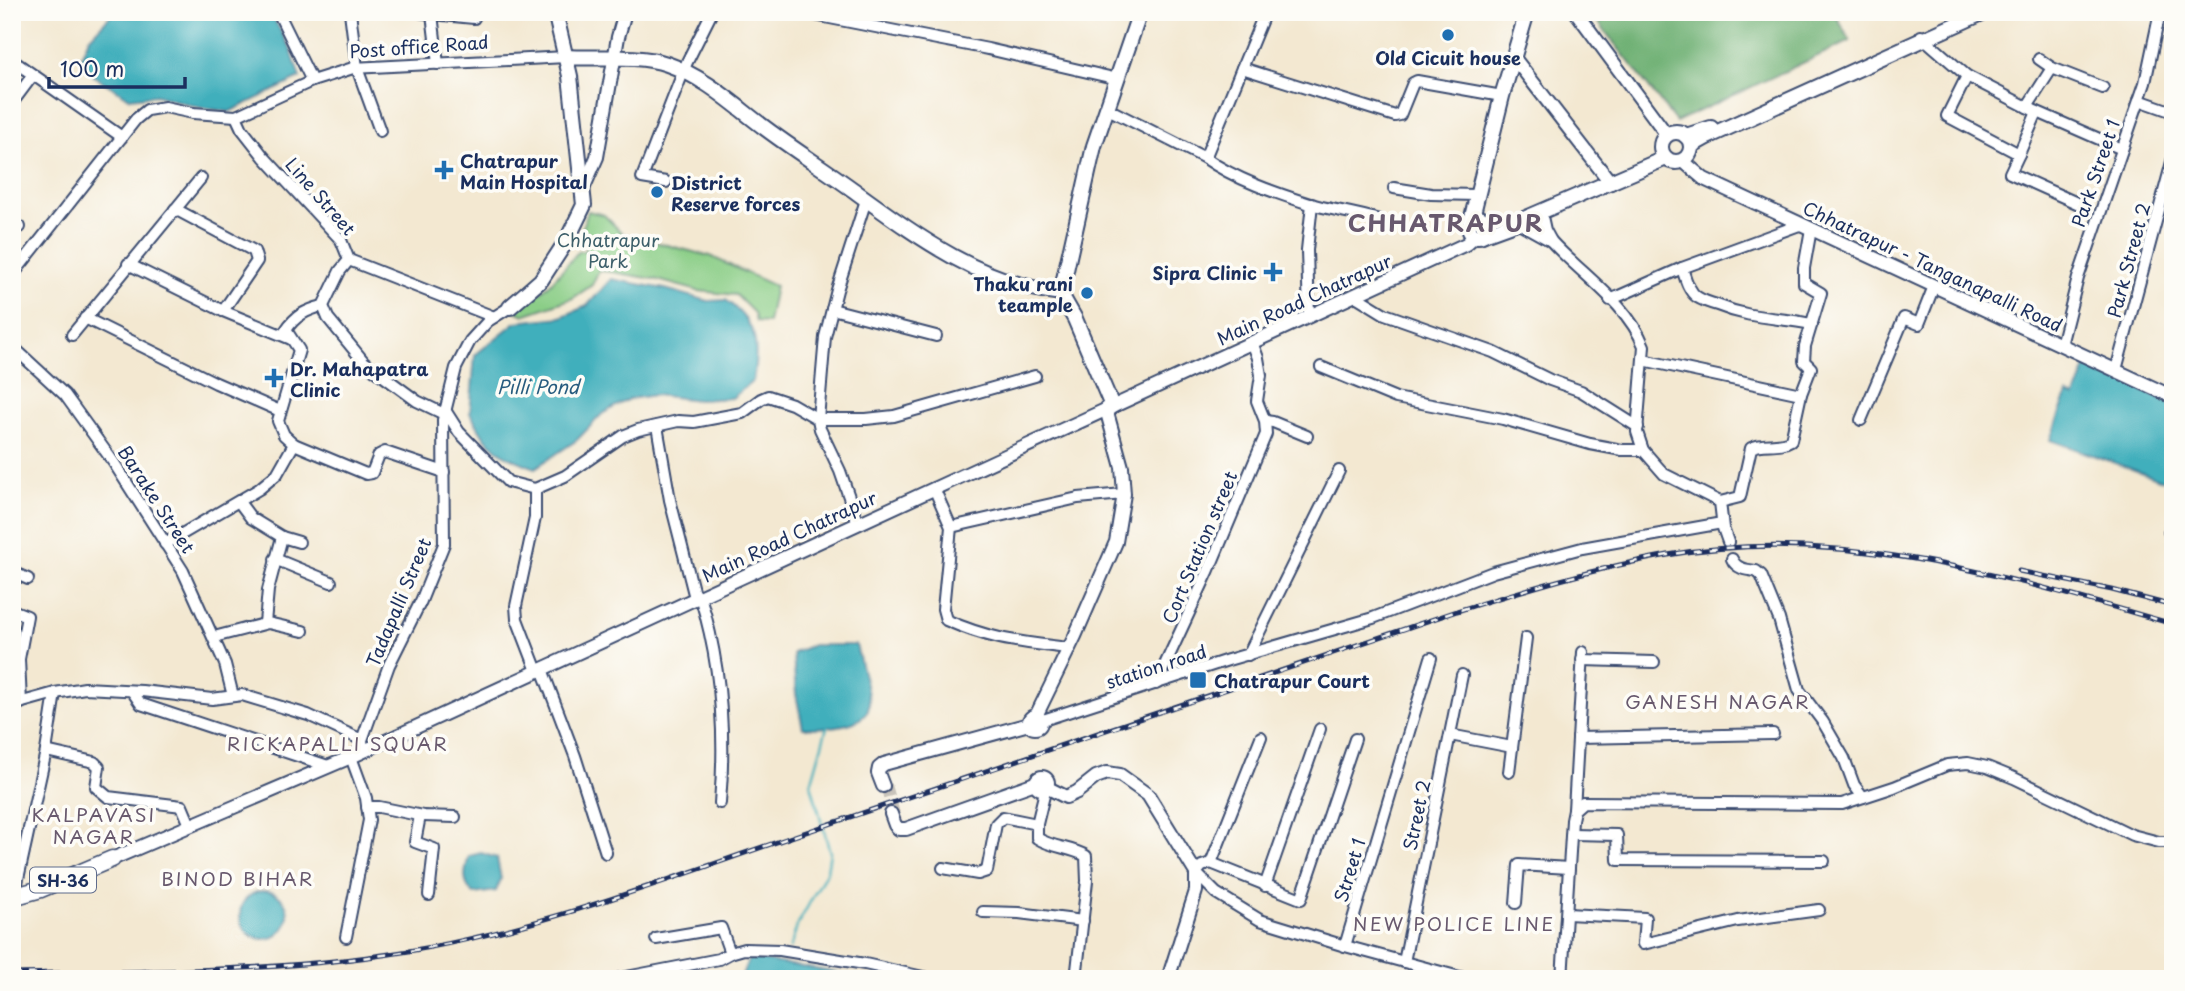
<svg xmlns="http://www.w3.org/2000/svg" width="2185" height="991" viewBox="0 0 2185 991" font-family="'Playpen Sans',sans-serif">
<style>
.green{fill:#8bce87;stroke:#537e72;stroke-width:2}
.forest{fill:#70b174;stroke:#467069;stroke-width:2}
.water{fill:#40afbc;stroke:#2e6f8d;stroke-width:2}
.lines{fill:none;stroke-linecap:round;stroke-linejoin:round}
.stream{stroke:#40afbc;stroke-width:2.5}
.tertiary-tunnel{stroke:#c8c3ba;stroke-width:12;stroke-dasharray:12 6;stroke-linecap:butt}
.minor-casing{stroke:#3b4b6f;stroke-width:14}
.tertiary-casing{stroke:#3b4b6f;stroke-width:16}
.secondary-casing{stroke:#3b4b6f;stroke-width:18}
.primary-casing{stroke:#3b4b6f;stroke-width:19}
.minor{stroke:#fff;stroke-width:10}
.tertiary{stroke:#fff;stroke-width:12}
.secondary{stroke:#fff;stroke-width:14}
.primary{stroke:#fff;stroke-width:16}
.rail-casing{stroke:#1b2f5e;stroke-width:5}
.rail{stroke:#fdfcf7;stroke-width:2.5;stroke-dasharray:8;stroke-linecap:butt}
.poi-dot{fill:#1f6fb2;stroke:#fdfcf7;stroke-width:2.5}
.labels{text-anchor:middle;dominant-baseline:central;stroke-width:7;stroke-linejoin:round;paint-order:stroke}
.shield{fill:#fdfcf7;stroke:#5f6c8c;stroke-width:2}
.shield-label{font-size:16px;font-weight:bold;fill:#1b2f5e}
.street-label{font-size:18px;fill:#1b2f5e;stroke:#fdfcf7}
.poi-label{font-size:18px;font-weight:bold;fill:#1b2f5e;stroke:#fdfcf7;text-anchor:start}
.park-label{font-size:18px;fill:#3d5f6a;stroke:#fdfcf7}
.water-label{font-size:19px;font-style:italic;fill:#285c7f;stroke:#fdfcf7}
.neighbourhood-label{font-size:19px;letter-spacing:2px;fill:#68596e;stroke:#fdfcf7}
.district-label{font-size:24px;font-weight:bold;letter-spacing:2px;fill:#68596e;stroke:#fdfcf7}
</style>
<rect width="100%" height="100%" fill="#fdfcf7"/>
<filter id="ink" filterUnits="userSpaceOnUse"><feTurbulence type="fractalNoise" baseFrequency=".0143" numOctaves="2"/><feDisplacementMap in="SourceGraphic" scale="14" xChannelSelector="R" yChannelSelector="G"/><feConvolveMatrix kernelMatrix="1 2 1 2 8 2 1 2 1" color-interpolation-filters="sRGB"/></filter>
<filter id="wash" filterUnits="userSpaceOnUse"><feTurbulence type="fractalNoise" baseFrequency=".00686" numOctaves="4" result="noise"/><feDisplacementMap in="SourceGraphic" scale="28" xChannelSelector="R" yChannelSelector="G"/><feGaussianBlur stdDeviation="1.57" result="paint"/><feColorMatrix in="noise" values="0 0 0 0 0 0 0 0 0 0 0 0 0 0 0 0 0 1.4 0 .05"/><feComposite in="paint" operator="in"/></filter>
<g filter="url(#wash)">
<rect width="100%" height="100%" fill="#f3e8d1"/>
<polygon class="green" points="588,211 604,215 623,234 710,256 775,286 768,323 756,322 754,313 736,295 698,291 654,279 599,270 592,285 573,298 524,315 516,311 548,286 579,251 585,251 589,234 581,232"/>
<polygon class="forest" points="1590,12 1838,12 1837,17 1850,41 1676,122"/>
<g class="water">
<polygon points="114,12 270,12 291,50 300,78 229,112 199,107 156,95 130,98 94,76 80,59 89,38"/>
<path d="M611,279L665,289L708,301L726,300C758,325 759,343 753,381L732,398L698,400L655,395L629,399L602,414L577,440L535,468L504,455L485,438L470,413L475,355L516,322L561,317L587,306Z"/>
<polygon points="2087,365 2173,404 2173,470 2168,482 2050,440 2067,394 2075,397"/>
<path d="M813,645H856C859,659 869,691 869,704C868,729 820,728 803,728L796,694L793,653Z"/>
<path d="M481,853L497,858L501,879L496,891L474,894C461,883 465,870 469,856Z"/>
<circle cx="264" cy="915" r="24"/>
<polygon points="749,958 875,979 741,979"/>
</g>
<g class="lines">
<polyline class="stream" points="790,948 797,926 827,871 830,852 811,784 827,727"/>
</g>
</g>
<g filter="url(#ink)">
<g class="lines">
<polyline class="tertiary-tunnel" points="886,785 894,814"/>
<g class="minor-casing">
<g id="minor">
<polyline points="278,12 312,81"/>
<polyline points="350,12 357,68 380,131"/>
<polyline points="419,12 432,14 438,64"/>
<polyline points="799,12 988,49 1118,79"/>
<polyline points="432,14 474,18"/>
<polyline points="1921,36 1967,76 2033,110 2122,149"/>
<polyline points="2039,59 2052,68 2103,88"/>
<polyline points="12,60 122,137"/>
<polyline points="1242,68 1395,116 1400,115 1413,83 1417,81 1502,96"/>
<polyline points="1967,76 1947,116 2019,154 2010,173 2079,204"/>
<polyline points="2139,100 2173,112"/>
<polyline points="12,103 33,75"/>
<polyline points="2027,107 2052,68"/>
<polyline points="1108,109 1205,158 1265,12"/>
<polyline points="236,116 242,129 264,157 341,240 349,260 340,271 323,306 328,318 364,362 417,401 444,414"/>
<polyline points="2019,154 2037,112"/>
<path d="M1205,158C1235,179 1275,193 1310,204C1333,210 1356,213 1379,220"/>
<polyline points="666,182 642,178 687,62 712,12"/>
<polyline points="1394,188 1431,194 1476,195"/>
<polyline points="175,209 254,251 257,261 223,311"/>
<path d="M1541,212L1545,230L1551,241C1581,274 1627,303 1644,346L1637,432L1643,450L1664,474L1720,502L1723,528L1728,542"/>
<polyline points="12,222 20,227"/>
<polyline points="1517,222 1551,241"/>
<polyline points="349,260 494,317"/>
<polyline points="128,264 223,311 291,339"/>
<path d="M1682,268C1685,277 1688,291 1697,297C1702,300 1710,303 1717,305C1751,319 1777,317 1812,324"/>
<polyline points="12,276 136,119 147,110 165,107 193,113 236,116 312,81 353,68 566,57"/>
<polyline points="1354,295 1385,314 1493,352 1550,380 1581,391 1638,427"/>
<polyline points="1610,300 1682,268 1802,224"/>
<polyline points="832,309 936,336"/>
<polyline points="1309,316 1307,250 1312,204"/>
<polyline points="85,318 216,383 280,411"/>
<polyline points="72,335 201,178"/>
<polyline points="2061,345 2078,278 2145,83 2160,12"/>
<polyline points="12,346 65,395 114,463 183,571 225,664 233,696"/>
<polyline points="1643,360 1801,394"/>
<polyline points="1321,367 1396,398 1503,419 1590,444 1622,450 1643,450"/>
<polyline points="2116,370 2173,158"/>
<polyline points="445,410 459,432 508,482 535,489 565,476 623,436 638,430 678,421 694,422 742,413 761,399 768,396 792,404 818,419 866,419 894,416 1035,376"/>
<polyline points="1861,420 1904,318 1919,324 1934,286"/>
<polyline points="1265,421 1273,422 1307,436"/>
<polyline points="657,426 670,500 695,598"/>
<polyline points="294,444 366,474 372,473 379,455 385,452 444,472"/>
<path d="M934,488L951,527L943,609L946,620C991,640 1020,642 1067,648"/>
<polyline points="535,489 535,518 516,606 517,619 537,671"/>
<polyline points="239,502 251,518 282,537 268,590 265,623"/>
<path d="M1720,502L1740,497L1751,448C1763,441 1778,448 1791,440L1801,394L1811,368L1804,361L1805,346L1821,293L1804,283V268L1811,229"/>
<polyline points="858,523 840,471 820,429 818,419 825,337 837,290 866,200"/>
<polyline points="951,527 1078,498 1124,494"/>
<polyline points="2169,532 2173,533"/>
<polyline points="282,537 299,542"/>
<path d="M165,544L259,489L277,474L294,444L284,435L278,421L299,350L286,330C295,316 306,310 323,306"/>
<polyline points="275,559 331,582"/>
<path d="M1732,559C1736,569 1747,570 1756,571L1761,575L1779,619L1799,690L1823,722L1844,758L1854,785L1863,797"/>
<polyline points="12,572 28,579"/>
<path d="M700,596C721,664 726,732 720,803"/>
<polyline points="12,610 27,616 19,659 21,703"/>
<polyline points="214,637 268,623 303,631"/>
<polyline points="1248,655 1339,471"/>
<polyline points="1582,660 1654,662"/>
<polyline points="542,669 575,756 606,853"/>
<polyline points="1156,684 1208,572 1266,434 1265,421 1257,401 1261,375 1258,358 1252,342"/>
<polyline points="132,691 141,704 328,766"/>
<polyline points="12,705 55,693 85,688 142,691 212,699 242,695 308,715 362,740"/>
<polyline points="1040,721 1228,660 1373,618 1493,572 1582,548 1722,523"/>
<polyline points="1450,735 1512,747"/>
<polyline points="1578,738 1773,734"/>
<polyline points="1355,739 1301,899 1211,863 1202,866 1196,873 1216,893 1260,920 1345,946 1467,979"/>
<polyline points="46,751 94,762 99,767 96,787 108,797 182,806 190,825"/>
<polyline points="363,751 362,740 389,665 421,601 444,544 443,420 456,368 470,341 488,321 510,307"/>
<polyline points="1509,772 1526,638"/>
<path d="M1046,787L1037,824V838C1052,848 1071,847 1086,856L1087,881L1076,979"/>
<polyline points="367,807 379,807 423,816 455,817"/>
<polyline points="1574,810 1583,652"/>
<polyline points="420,816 415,842 434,849 429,895"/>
<polyline points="1572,834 1617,835 1618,860 1824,861"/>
<polyline points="1211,863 1261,737"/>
<polyline points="943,868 978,874 987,871 996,824 1003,817 1037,824"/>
<polyline points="1265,886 1320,729"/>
<polyline points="14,897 46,751 55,693"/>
<polyline points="1516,903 1519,865 1569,868"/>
<polyline points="983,912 1019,913 1083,921"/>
<polyline points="1567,914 1645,918 1643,944 1738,921 1819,910"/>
<polyline points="346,937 369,820 366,798 351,757"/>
<polyline points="656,939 721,928 730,953"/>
<polyline points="1345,946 1431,658"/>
<polyline points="1404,962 1462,675"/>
<polyline points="616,979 719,959 730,953 744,949 780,950 865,964 932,979"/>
<polyline points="1562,979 1572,820 1574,810 1583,802 1842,804 1894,787 1947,765 1968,763 1987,767 2014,778 2132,835 2159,842 2173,842"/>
<polyline points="1761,979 1810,979"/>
</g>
</g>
<g class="tertiary-casing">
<g id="tertiary">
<polyline points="1576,12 1667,135"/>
<polyline points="1514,58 1611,183"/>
<polyline points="1683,161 1704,179 2173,397"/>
<polyline points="583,189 597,157 618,37 625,12"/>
<polyline points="1036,716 1075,636 1116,542 1124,494 1122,467 1106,409"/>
<circle cx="1035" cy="722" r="6"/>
<circle cx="1042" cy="783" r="6"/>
<polyline points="883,786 878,773 879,768 884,764 1029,724"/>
<polyline points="1046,787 1066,797 1077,792 1096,777 1107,773 1120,775 1148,795 1196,873 1196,891 1168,979"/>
<polyline points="891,814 895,825 899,829 906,829 1035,783"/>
<polyline points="112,859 351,757 1466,244 1475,236"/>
</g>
</g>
<g class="secondary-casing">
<g id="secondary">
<path d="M566,57C597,59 638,54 667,64C705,77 733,104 765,128C793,149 823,168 852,189C913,233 977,282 1055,292"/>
<circle cx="1676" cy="147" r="15"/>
<polyline points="1686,136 1711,128"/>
<polyline points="1691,146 1707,137 1984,12"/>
<circle cx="1478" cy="227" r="9"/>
<polyline points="1471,221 1502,96 1527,12"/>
<polyline points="1484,234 1517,222 1666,158"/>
<polyline points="1062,288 1094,146 1140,12"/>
<polyline points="1063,298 1075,319 1112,406"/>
<polyline points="510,307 541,280 567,240 584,205 570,76 555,12"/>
</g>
</g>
<g class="primary-casing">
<polyline id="primary" points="12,897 41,889 112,859"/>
</g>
<use href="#minor" class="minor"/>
<use href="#tertiary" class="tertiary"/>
<use href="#secondary" class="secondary"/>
<use href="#primary" class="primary"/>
<g class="rail-casing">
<g id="rail">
<polyline points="2019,571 2112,590 2173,606"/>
<path d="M12,974C150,971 290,973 426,948C559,923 687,872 815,829C1029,757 1243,684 1457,611C1527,589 1596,568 1668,555C1843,525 2007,577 2173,624"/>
</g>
</g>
<use href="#rail" class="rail"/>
</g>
</g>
<g class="poi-dot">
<circle cx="1448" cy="35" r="7"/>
<path d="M440.5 159.5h7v7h7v7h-7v7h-7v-7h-7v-7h7z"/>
<circle cx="657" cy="192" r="7"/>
<path d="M1269.5 261.5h7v7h7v7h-7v7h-7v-7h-7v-7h7z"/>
<circle cx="1087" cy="293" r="7"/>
<path d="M270.5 367.5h7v7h7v7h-7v7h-7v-7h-7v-7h7z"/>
<rect x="1189" y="671" width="18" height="18" rx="3.5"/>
</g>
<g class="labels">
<rect class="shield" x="30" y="867.5" width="66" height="25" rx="5"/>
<g class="shield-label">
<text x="63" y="880">SH-36</text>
</g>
<g class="street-label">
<text transform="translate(419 46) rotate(-4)">Post office Road</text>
<text transform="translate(2095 173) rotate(-71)">Park Street 1</text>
<text transform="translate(321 196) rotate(49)">Line Street</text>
<text transform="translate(2128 260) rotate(-75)">Park Street 2</text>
<text transform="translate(1933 266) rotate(25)">Chhatrapur - Tanganapalli Road</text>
<text transform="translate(1304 299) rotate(-25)">Main Road Chatrapur</text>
<text transform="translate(157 499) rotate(57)">Barake Street</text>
<text transform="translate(789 536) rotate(-25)">Main Road Chatrapur</text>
<text transform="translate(1199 547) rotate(-67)">Cort Station street</text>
<text transform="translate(398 602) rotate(-67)">Tadapalli Street</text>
<text transform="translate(1156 666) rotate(-18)">station road</text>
<text transform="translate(1416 815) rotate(-78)">Street 2</text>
<text transform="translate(1349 870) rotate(-73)">Street 1</text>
</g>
<g class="poi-label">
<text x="1448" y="57" text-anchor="middle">Old Cicuit house</text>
<text x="460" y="160">Chatrapur<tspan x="460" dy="21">Main Hospital</tspan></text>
<text x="671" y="182">District<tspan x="671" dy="21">Reserve forces</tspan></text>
<text x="1257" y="272" text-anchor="end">Sipra Clinic</text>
<text x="1073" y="283" text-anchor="end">Thaku rani<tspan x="1073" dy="21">teample</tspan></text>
<text x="290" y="368">Dr. Mahapatra<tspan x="290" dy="21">Clinic</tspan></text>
<text x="1214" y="680">Chatrapur Court</text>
</g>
<g class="park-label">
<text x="608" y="239">Chhatrapur<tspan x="608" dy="21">Park</tspan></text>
</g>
<g class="water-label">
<text x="538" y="386">Pilli Pond</text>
</g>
<g class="neighbourhood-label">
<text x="1718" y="701">GANESH NAGAR</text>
<text x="338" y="743">RICKAPALLI SQUAR</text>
<text x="94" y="814">KALPAVASI<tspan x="94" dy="22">NAGAR</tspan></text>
<text x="238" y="878">BINOD BIHAR</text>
<text x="1454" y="923">NEW POLICE LINE</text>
</g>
<g class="district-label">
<text x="1446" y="222">CHHATRAPUR</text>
</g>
</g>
<rect width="2185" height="991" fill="none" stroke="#fdfcf7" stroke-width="42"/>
<path d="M49 77v10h136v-10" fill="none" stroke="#1b2f5e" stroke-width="3.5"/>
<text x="60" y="77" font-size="21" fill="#1b2f5e" stroke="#fdfcf7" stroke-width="5" paint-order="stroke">100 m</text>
</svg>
